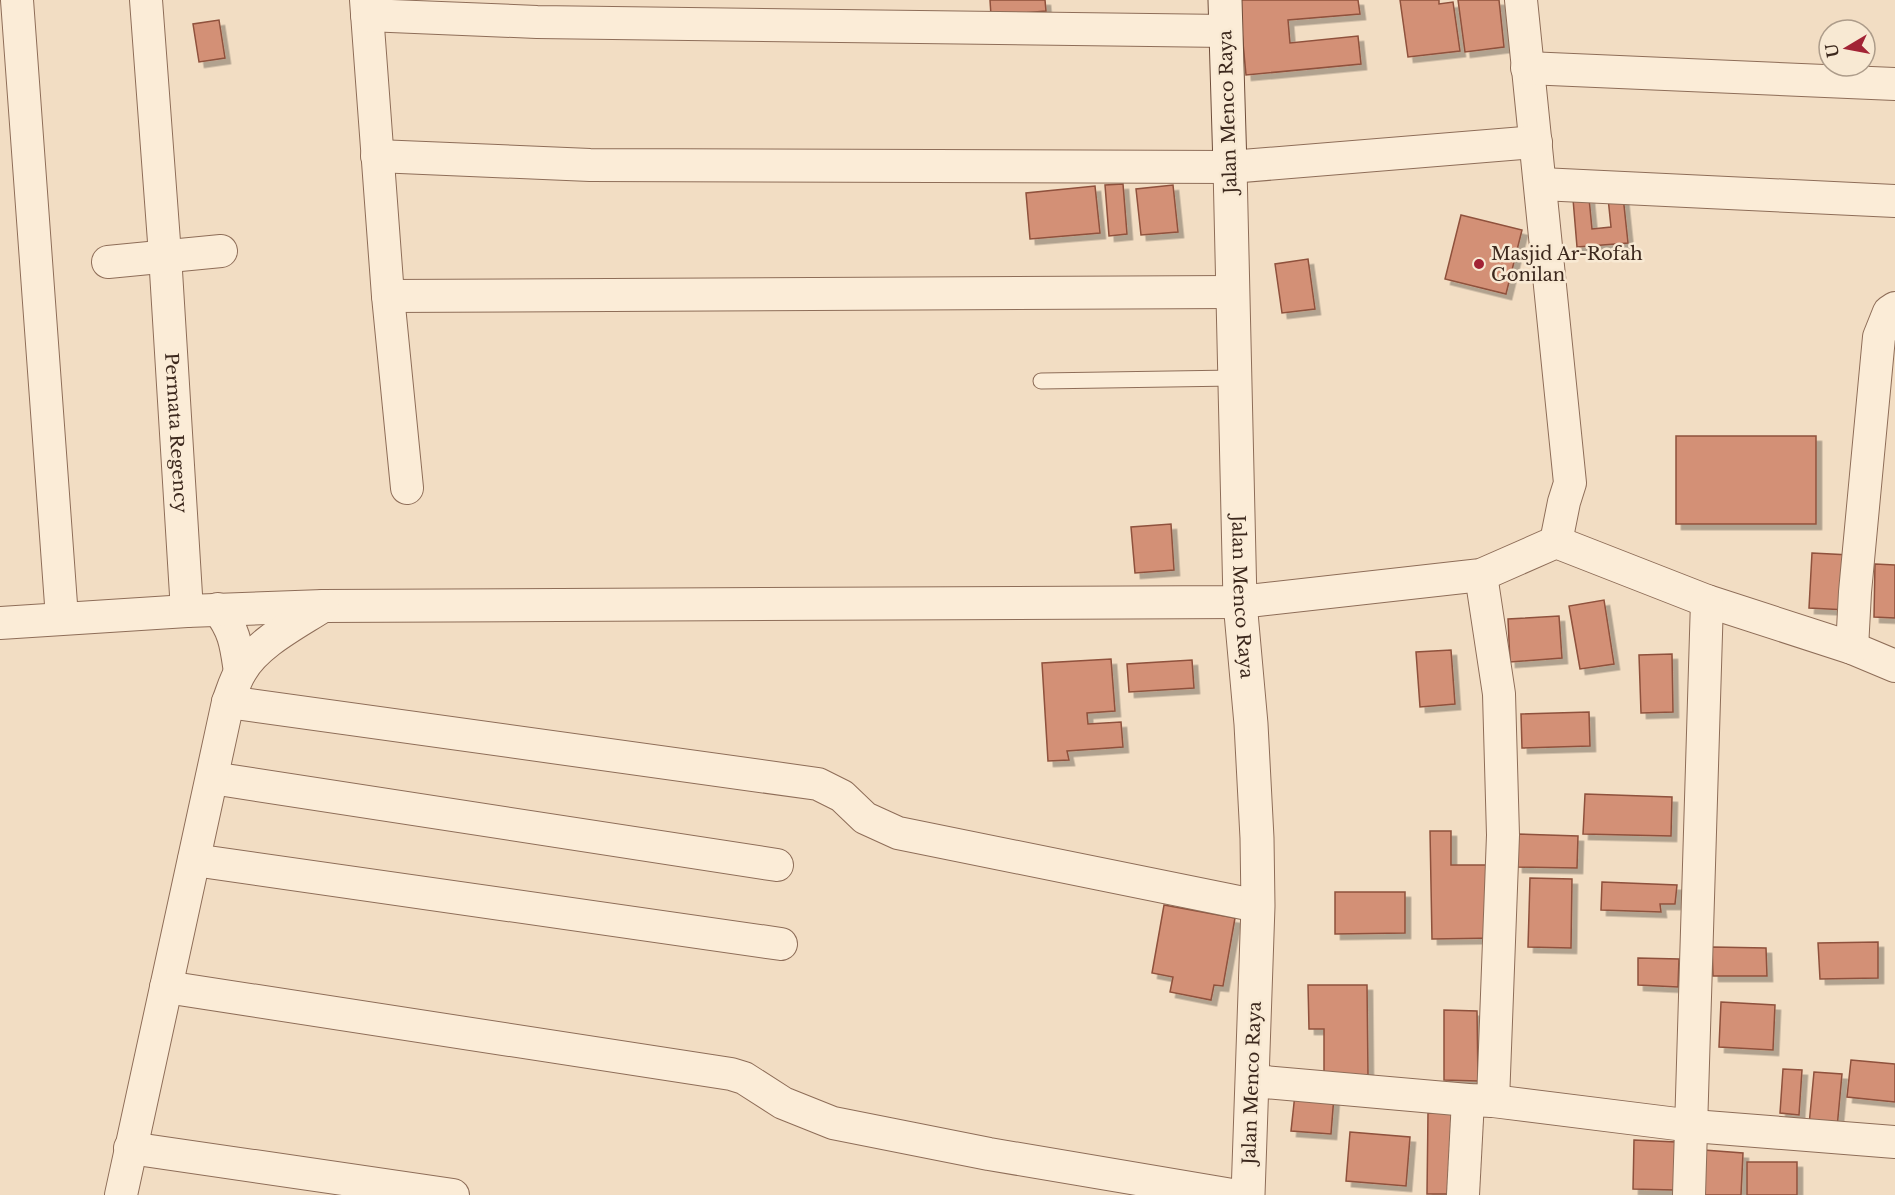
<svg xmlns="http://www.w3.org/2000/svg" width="1895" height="1195" viewBox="0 0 1895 1195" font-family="'Libre Baskerville',serif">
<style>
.building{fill:#d39076;stroke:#8f513c;stroke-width:1.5;filter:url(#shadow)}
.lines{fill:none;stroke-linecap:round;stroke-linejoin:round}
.service-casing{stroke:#8e6d58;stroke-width:17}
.minor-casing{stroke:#8e6d58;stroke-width:34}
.tertiary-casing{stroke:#8e6d58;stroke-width:35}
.secondary-casing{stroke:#704e3b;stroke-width:35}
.service{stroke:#fbecd7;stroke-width:15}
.minor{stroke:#fbecd7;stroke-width:32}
.tertiary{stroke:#fbecd7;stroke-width:33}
.secondary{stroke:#fbecd7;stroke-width:33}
.poi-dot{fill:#a22335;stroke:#f8e9d3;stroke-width:2}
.labels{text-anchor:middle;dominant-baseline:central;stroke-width:5;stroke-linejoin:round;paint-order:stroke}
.street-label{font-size:18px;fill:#3c281d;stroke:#f8e9d3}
.poi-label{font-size:18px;fill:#3c281d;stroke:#f8e9d3;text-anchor:start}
</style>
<defs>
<filter id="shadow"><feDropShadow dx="5.5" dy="5.5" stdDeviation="0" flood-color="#0004"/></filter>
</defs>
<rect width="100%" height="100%" fill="#f2ddc3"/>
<g class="building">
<polygon points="990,0 1045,0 1046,11 991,16"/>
<polygon points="1239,0 1358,0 1360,14 1288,20 1290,43 1358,36 1361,64 1246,75"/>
<polygon points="1400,0 1439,0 1439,4 1453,2 1460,51 1408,57"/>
<polygon points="1458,0 1499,0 1504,47 1465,52"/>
<polygon points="219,20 225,58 199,62 193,24"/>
<polygon points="1123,184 1127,234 1109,236 1105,185"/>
<polygon points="1173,185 1178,232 1141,235 1136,189"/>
<polygon points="1095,186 1100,233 1030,239 1026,193"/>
<polygon points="1623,196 1628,243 1577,247 1573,199 1589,198 1592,229 1611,227 1608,198"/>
<polygon points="1461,215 1522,230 1506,294 1445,279"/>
<polygon points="1308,259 1315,309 1282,313 1275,264"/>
<rect x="1676" y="436" width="140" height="88"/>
<polygon points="1171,524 1174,570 1135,573 1131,527"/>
<polygon points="1812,553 1850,555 1847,610 1809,608"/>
<polygon points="1875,564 1895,565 1895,618 1874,617"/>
<polygon points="1604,600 1614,664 1580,669 1569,606"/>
<polygon points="1559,616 1562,658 1510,662 1508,619"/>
<polygon points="1451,650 1455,704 1420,707 1416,652"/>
<polygon points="1672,654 1673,712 1641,713 1639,655"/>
<polygon points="1111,659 1115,711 1087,713 1088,724 1121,722 1123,747 1067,751 1069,760 1048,761 1042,663"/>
<polygon points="1192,660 1194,688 1129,692 1127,664"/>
<polygon points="1589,712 1590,746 1522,748 1521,714"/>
<polygon points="1585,794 1672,797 1671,836 1583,834"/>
<polygon points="1430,831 1451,831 1451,865 1493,865 1495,938 1432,939"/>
<polygon points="1517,834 1578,836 1577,868 1517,867"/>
<polygon points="1530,878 1572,879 1571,948 1528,947"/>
<polygon points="1602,882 1677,885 1675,904 1660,904 1661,912 1601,910"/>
<polygon points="1335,892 1405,892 1405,933 1335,934"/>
<polygon points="1164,905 1235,918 1223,986 1214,985 1211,1000 1170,992 1173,977 1152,973"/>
<polygon points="1878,942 1878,978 1820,979 1818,943"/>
<polygon points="1712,947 1766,948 1767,976 1713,976"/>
<polygon points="1638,958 1679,959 1678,987 1638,985"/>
<polygon points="1308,985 1367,985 1368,1075 1324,1075 1324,1029 1309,1029"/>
<polygon points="1721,1002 1775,1005 1773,1050 1719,1047"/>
<polygon points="1444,1010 1477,1011 1478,1081 1444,1080"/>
<polygon points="1851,1060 1895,1064 1895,1102 1847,1097"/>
<polygon points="1783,1069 1802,1070 1799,1115 1780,1113"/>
<polygon points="1814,1072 1842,1074 1837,1128 1809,1125"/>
<polygon points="1295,1094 1334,1096 1331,1134 1291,1131"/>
<polygon points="1428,1113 1453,1113 1451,1194 1427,1194"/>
<polygon points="1350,1132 1410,1137 1406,1186 1346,1181"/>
<polygon points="1634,1140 1676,1142 1674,1190 1633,1189"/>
<polygon points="1704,1150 1743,1153 1741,1195 1701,1195"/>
<rect x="1747" y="1162" width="50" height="33"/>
</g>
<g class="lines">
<g class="service-casing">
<polyline id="service" points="1041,381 1234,378"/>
</g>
<g class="minor-casing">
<g id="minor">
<polyline points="17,0 62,618"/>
<path id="s1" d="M146,0L165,255L187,611"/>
<polyline points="366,0 388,296 407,488"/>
<polyline points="1521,0 1570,483 1564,502 1556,542"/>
<polyline points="367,15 537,22 1226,31"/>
<polyline points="1527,68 1895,84"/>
<polyline points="377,156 590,165 1230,167 1536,142"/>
<polyline points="1541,184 1895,201"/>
<polyline points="108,262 221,251"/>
<polyline points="388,296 1232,292"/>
<polyline points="1481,575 1499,694 1503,835 1493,1101"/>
<path d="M218,609C235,631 236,645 240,672"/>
<polyline points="0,623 187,611 323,606 1240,602 1481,575 1556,542 1707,601 1852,648 1895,666"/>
<polyline points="1852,648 1855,592 1879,337 1889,312 1895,308"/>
<polyline points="228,702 818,784 842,796 865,818 898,833 1258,906"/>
<polyline points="212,778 777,865"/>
<polyline points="194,860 781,944"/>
<polyline points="166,987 731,1074 744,1078 783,1103 833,1123 989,1154 1232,1195"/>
<polyline points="1253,1081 1468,1100 1493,1101 1693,1126 1895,1142"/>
<polyline points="130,1148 453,1195"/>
<path d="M121,1195L228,702C232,692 235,680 241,671C257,643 297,623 323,606"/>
<polyline points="1463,1195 1468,1100"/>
<polyline points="1689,1195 1707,601"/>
</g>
</g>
<g class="tertiary-casing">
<g id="tertiary">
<path id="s2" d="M1230,167L1240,602L1251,724L1257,838L1258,906L1248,1195"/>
</g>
</g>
<g class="secondary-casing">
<polyline id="secondary" points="1225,0 1230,167"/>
</g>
<use href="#service" class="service"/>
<use href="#minor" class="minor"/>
<use href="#tertiary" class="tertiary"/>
<use href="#secondary" class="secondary"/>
</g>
<circle class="poi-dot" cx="1479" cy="264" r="6"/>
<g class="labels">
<g class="street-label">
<text transform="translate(1228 112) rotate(-92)">Jalan Menco Raya</text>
<text stroke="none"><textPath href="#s1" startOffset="434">Permata Regency</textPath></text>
<text stroke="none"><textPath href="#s2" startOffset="430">Jalan Menco Raya</textPath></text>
<text transform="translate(1252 1083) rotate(-88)">Jalan Menco Raya</text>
</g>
<g class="poi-label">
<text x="1491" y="254">Masjid Ar-Rofah<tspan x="1491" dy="21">Gonilan</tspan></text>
</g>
</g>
<g transform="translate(1847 48) rotate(260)"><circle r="28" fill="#f8e9d3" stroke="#ad9c8a" stroke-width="1.5"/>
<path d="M0-4.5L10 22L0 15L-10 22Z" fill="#a22335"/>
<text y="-9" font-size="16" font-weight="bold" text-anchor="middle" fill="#3c281d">U</text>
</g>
</svg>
